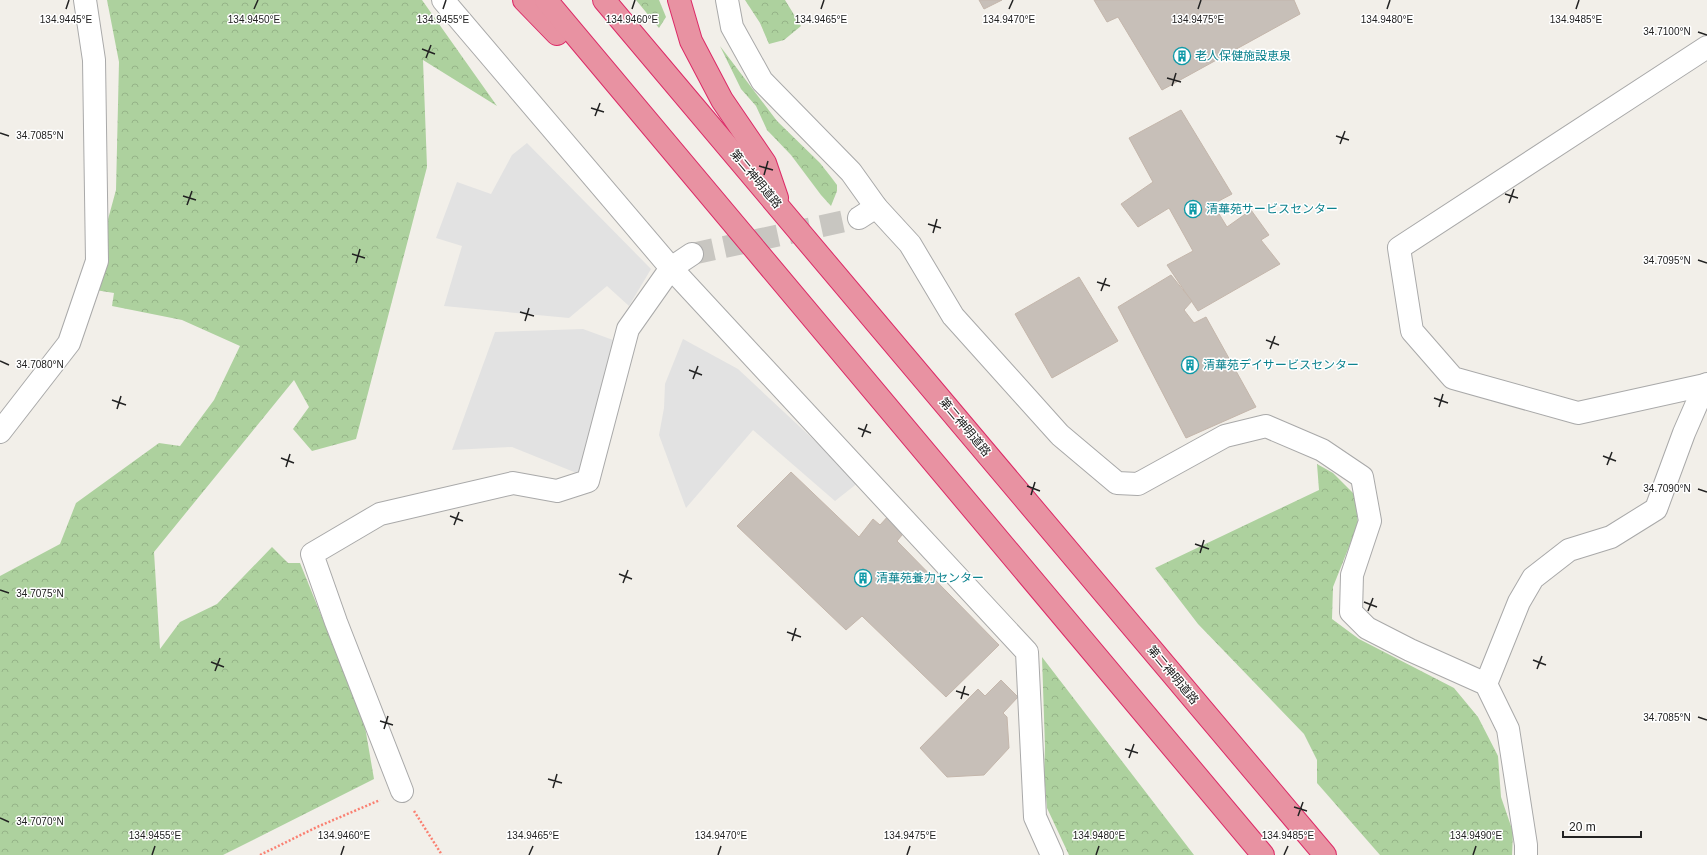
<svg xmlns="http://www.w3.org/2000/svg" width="1707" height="855" viewBox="0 0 1707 855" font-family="Arial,'Noto Sans JP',sans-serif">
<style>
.forest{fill:url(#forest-crowns)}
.parking{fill:#e2e2e2}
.building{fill:#c7bfb8;stroke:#c4b6ab}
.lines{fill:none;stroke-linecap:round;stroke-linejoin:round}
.minor-tunnel{stroke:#c8c6c1;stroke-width:22;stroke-dasharray:22 11;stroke-linecap:butt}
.minor-casing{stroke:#a9a9a9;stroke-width:24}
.highway-casing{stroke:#dc2a67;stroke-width:24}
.path{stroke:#fa8072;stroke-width:2.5;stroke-dasharray:2 2;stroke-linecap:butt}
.minor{stroke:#fff;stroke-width:22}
.highway{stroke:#e892a2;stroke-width:22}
.ticks{fill:none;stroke:#222;stroke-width:1.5}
.labels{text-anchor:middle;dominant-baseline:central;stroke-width:3;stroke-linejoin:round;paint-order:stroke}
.culture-label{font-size:12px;fill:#0d838f;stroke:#fff;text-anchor:start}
.street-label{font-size:12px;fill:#222;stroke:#fff}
.ticks-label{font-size:10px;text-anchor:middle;fill:#222;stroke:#fff;stroke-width:3;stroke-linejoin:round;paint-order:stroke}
</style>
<defs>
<pattern id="forest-crowns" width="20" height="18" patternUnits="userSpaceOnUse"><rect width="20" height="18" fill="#add19e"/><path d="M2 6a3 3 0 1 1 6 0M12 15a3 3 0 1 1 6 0" fill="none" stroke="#95b388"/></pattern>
</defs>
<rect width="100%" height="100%" fill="#f2efe9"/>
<g class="forest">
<polygon points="107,0 422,0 497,106 423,60 427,167 356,439 312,451 293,429 309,407 294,380 154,552 160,649 180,622 217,604 272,547 288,563 300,563 364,721 374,779 223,855 0,855 0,576 60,544 76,503 159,443 180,446 214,400 240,346 182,320 112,306 114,293 89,289 116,190 119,62"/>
<polygon points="636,0 659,0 666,17 659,28"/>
<polygon points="745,0 785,0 801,26 784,40 769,44 760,23"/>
<polygon points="720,46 777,121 820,163 831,177 837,185 837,191 831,206 821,195 791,155 767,130 756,106 741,89"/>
<polygon points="1317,464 1333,473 1355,495 1358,524 1333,587 1332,619 1359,639 1454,688 1478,717 1498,756 1501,797 1513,832 1512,855 1380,855 1317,783 1317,760 1304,734 1198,624 1155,568 1319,490"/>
<polygon points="1042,657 1194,855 1069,855 1047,808 1044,774 1045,747"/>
</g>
<g class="parking">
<polygon points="527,143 651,269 629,306 607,286 569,318 444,306 462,246 436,238 457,182 491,194 512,155"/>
<polygon points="583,329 613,340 579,474 512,447 452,450 495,332"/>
<polygon points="683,339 738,369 859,482 835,501 753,430 686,508 659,435 664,408 665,384"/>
</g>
<g class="building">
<polygon points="979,0 1002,0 984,9"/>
<polygon points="1094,0 1294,0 1300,14 1162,90 1118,17 1107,22"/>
<polygon points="1181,110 1232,194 1213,204 1227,227 1251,210 1269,235 1261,240 1280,264 1198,311 1167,265 1193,251 1169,208 1138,227 1121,204 1153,182 1129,138"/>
<polygon points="1171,275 1192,301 1184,310 1194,323 1206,317 1256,407 1186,438 1118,307"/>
<polygon points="1079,277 1118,341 1052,378 1015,314"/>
<polygon points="791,472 859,537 873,519 880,525 890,514 908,528 897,541 999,645 946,697 862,616 846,630 737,526"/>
<polygon points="1001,680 1018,697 1003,713 1007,717 1009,748 984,775 947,777 920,748 978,689 985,696"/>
</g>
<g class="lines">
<polyline class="minor-tunnel" points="692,254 859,218"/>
<g class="minor-casing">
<g id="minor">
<polyline points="443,0 671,268 1027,652 1035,817 1052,855"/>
<polyline points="727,0 732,27 762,81 851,172 876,207 910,244 953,316 1060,435 1117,483 1138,484 1225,436 1266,426 1322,450 1362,477 1370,521 1352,575 1351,612 1367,628 1410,650 1486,684 1508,729 1526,845 1526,855"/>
<polyline points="859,218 876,207"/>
<polyline points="1705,385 1578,413 1453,378 1412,331 1399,248 1707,47"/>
<polyline points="0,432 69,343 97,261 94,60 85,0"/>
<polyline points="1486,684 1519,602 1533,578 1569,550 1611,537 1656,509 1684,433 1705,385 1707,384"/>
<polyline points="402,791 336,622 312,554 380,514 513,483 557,491 588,481 628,329 671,268 692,254"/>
</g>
</g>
<g class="highway-casing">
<g id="highway">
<polyline points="524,0 557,34"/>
<polyline points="546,0 1263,855"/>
<polyline points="604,0 1325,855"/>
<polyline points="679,0 691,41 722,100 765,163 777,198"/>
</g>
</g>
<g class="path">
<polyline points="414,811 442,855"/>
<polyline points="260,855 317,827 380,800"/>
</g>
<use href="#minor" class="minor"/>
<use href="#highway" class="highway"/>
</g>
<path class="ticks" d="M66,9L69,0M254,9L258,0M443,9L446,0M632,9L635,0M821,9L824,0M1009,9L1013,0M1198,9L1201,0M1387,9L1390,0M1576,9L1579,0M1698,32L1707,35M422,49L435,54M426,58L431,45M1167,78L1181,82M1172,86L1176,73M591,108L604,112M595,116L600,103M0,133L9,136M1336,136L1349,140M1340,144L1345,131M759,166L773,170M764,175L768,161M1505,194L1518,198M183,196L196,200M1509,203L1514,189M187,205L192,191M928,224L941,228M933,233L937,219M352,254L365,258M1698,260L1707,263M356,263L360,249M1097,282L1110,286M1101,291L1106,278M520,312L534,316M525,321L529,308M1266,340L1279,345M1270,349L1275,336M0,361L9,365M689,370L702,375M693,379L698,366M1434,398L1448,403M112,400L126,405M1439,407L1443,394M117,409L121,396M858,428L871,433M862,437L867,424M1603,456L1616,461M281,458L294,463M1607,465L1612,452M286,467L290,454M1027,486L1040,491M1698,489L1707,492M1031,495L1035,482M450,516L463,521M454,525L459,512M1195,544L1209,549M1200,553L1204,540M619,574L632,579M623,583L628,570M0,590L9,593M1364,602L1377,607M1368,611L1373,598M787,632L801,637M792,641L796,628M1533,660L1546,665M211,662L224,667M1537,669L1542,656M215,671L220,658M956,691L969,695M961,699L965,686M1698,717L1707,720M380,721L393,725M384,729L388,716M1125,749L1138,753M1129,758L1134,744M548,779L562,783M553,788L557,774M1294,807L1307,811M1298,816L1303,802M0,818L9,822M152,855L155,846M341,855L344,846M529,855L533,846M718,855L721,846M907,855L910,846M1096,855L1099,846M1284,855L1288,846M1473,855L1476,846"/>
<defs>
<g id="building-ring" transform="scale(0.9)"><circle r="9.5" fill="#fff" stroke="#0f9aa8" stroke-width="1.5"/><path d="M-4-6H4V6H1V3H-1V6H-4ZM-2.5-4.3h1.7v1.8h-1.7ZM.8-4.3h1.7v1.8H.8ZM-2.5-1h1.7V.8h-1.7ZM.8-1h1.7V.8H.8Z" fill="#0f9aa8"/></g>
</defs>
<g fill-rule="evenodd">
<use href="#building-ring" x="1182" y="56"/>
<use href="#building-ring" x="1193" y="209"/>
<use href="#building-ring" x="1190" y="365"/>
<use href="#building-ring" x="863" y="578"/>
</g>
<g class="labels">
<g class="culture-label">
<text x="1195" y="56">老人保健施設恵泉</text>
<text x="1206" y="209">清華苑サービスセンター</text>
<text x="1203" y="365">清華苑デイサービスセンター</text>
<text x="876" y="578">清華苑養力センター</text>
</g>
<g class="street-label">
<text transform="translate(756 179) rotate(50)">第二神明道路</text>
<text transform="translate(965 427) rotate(50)">第二神明道路</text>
<text transform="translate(1173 675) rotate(50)">第二神明道路</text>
</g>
</g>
<g class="ticks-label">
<text x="66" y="23">134.9445°E</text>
<text x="1198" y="23">134.9475°E</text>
<text x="1387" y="23">134.9480°E</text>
<text x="254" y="23">134.9450°E</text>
<text x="443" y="23">134.9455°E</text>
<text x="632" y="23">134.9460°E</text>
<text x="821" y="23">134.9465°E</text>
<text x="1009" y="23">134.9470°E</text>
<text x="1576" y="23">134.9485°E</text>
<text x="1667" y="35">34.7100°N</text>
<text x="40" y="139">34.7085°N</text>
<text x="1667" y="264">34.7095°N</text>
<text x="40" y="368">34.7080°N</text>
<text x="1667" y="492">34.7090°N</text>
<text x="40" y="597">34.7075°N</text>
<text x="1667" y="721">34.7085°N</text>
<text x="40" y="825">34.7070°N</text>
<text x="155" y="839">134.9455°E</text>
<text x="344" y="839">134.9460°E</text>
<text x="533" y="839">134.9465°E</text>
<text x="721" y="839">134.9470°E</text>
<text x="910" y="839">134.9475°E</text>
<text x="1099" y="839">134.9480°E</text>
<text x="1288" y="839">134.9485°E</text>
<text x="1476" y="839">134.9490°E</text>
</g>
<path d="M1563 831v6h78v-6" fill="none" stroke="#222222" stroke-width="2"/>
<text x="1569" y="831" font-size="12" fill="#222222" stroke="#ffffff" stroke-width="3" paint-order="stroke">20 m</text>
</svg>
